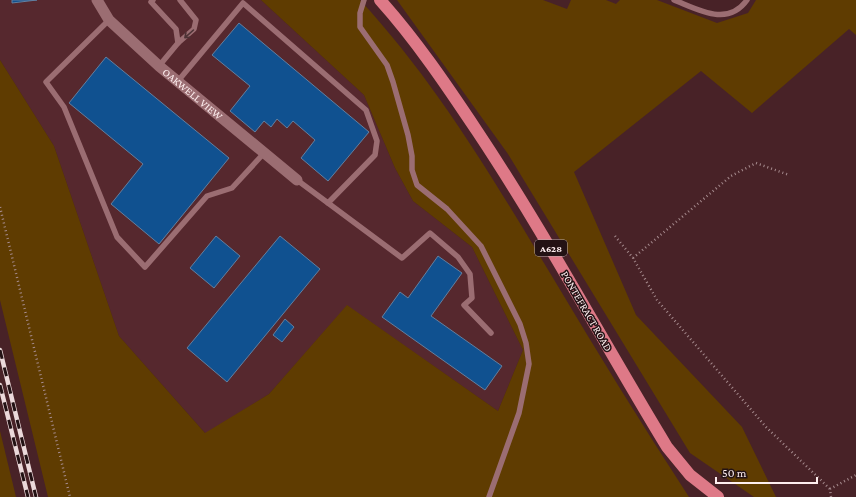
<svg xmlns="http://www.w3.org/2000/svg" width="856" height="497" viewBox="0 0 856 497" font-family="'Crimson Pro',serif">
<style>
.built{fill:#56282e}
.green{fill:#5f3c01}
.building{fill:#105190;stroke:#637f9f}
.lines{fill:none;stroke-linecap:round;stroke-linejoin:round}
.path{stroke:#a68b8e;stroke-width:2.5;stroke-dasharray:1 3;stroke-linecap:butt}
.service{stroke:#9b6d72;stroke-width:5.5}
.minor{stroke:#9b6d72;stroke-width:11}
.trunk{stroke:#de7987;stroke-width:12}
.rail-casing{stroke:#ebd9da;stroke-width:4.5}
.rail{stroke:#231214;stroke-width:3;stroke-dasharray:9;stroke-linecap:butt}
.oneway{stroke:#4d3235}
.labels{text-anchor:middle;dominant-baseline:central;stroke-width:3;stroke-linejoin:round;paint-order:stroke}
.shield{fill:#231214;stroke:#bcacad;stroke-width:1}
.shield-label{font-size:10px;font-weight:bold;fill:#feeeef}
.street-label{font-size:11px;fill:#feeeef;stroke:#231214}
</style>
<rect width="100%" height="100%" fill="#482227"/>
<polygon class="built" points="0,0 261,0 364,95 395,168 413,201 472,247 523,350 498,411 347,306 269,394 206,434 119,336 54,146 0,60"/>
<g class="green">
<path d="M261,0H360C437,83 495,182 553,278C597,352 642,425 689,497H48L0,300V60L54,146L119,336L205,433L269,394L347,305L498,411L523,350L472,247L413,201L395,168L364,95Z"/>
<polygon points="397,0 543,0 567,9 571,0 606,0 616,4 620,0 657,0 717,23 748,13 756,0 856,0 856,35 849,29 752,113 701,71 574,172 636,315 742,427 776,497 754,497 690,453 508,154"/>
<polygon points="0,431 16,497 0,497"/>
</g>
<g class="building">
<polygon points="12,0 37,0 12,3"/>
<polygon points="239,23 369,132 328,181 301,158 315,140 293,121 287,128 277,119 271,127 264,121 255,132 230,111 250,86 212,55"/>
<polygon points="106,57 229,158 159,244 111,204 143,164 69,103"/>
<polygon points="216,236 240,256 214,288 190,268"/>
<polygon points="280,236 320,269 227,382 187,348"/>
<polygon points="438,256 462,273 431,316 502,366 485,390 382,317 400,292 408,298"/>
<polygon points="285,319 294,327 282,342 273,335"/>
</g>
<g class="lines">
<g class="path">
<polyline points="0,207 70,497"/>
<polyline points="615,236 633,258 657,300 766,427 830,489"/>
<polyline points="633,258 731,176 756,163 789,175"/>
<polyline points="831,497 830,489 856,475"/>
</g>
<g class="service">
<polyline points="153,0 151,2 176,29 178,43"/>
<polyline points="364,0 360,13 360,27 387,65 393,82 408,135 412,156 412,170 417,185 447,209 481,246 520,324 526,343 529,364 519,413 489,497"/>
<path d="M674,0C699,10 728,27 747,0"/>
<polyline points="109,20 46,82 64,107 117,237 145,267 207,196 232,188 265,152"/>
<polyline points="159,66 178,43 194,29 196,20 180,0"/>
<polyline points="178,81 243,3 366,110 377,141 375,155 328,203 297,180"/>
<polyline points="328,203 402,258 430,233 458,257 470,274 472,298 464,305 491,333"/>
</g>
<path class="minor" id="s1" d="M97,0L109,20L159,66L297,180"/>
<path class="trunk" d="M380,0C416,40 447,86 477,131C545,233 603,342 667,447L690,475L718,497"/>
<g class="rail-casing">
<g id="rail">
<polyline points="0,350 36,497"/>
<polyline points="0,385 28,497"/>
</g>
</g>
<use href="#rail" class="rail"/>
</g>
<defs><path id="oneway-shaft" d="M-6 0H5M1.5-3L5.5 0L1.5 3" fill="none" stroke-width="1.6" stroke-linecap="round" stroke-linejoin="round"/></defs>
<use class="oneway" href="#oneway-shaft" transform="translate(189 34) rotate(138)"/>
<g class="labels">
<rect class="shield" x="535" y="240" width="32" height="16" rx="3"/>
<g class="shield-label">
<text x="551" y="248">A628</text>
</g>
<g class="street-label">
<text stroke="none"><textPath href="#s1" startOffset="135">OAKWELL VIEW</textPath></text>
<text transform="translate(587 311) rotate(60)">PONTEFRACT ROAD</text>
</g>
</g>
<path d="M716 477v6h101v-6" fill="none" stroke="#feeeef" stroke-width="2"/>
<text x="722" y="477" font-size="12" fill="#feeeef" stroke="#231214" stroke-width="3" paint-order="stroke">50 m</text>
</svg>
